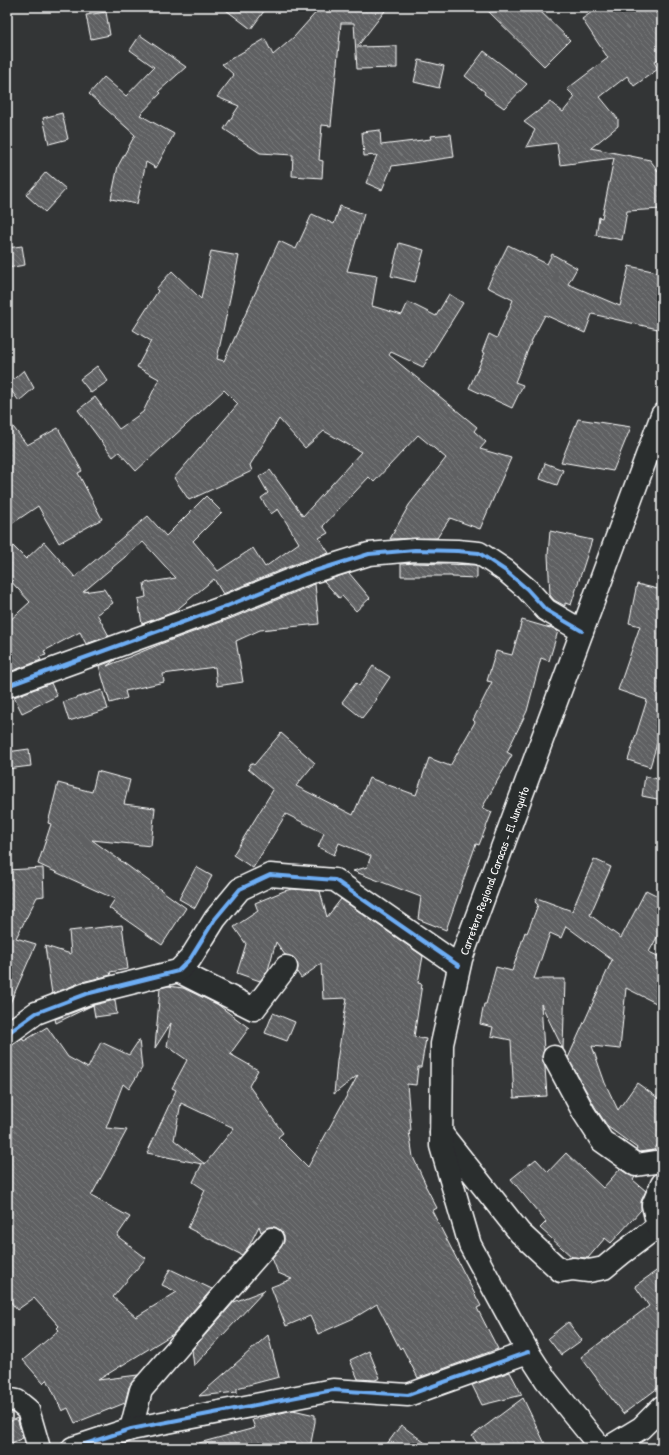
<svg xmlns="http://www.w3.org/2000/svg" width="669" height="1455" viewBox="0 0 669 1455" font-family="'Patrick Hand',sans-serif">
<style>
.building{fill:url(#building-back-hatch);stroke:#fff;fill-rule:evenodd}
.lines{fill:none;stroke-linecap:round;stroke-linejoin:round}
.street-casing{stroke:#fff;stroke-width:25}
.primary-casing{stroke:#fff;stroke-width:25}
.street{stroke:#2a2d2e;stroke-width:22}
.primary{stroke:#2a2d2e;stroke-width:22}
.cycleway-casing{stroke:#2a2d2e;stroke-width:6}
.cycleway{stroke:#6dadf4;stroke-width:4}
.labels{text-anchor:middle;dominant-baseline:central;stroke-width:4;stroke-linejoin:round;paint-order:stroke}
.street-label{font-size:12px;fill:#fff;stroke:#2a2d2e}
</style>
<defs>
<pattern id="building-back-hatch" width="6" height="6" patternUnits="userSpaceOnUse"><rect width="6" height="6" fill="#5f6162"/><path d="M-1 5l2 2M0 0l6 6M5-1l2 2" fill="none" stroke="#77797a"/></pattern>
</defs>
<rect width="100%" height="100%" fill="#333536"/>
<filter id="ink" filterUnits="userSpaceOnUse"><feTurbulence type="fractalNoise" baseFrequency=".025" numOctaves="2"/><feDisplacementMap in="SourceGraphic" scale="8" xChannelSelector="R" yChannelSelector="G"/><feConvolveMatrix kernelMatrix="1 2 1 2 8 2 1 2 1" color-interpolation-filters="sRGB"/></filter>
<g filter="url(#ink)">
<g class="building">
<polygon points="222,7 267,7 251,29"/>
<polygon points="319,7 388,7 357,47 397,46 397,68 357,69 354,23 341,23 331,126 322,125 319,160 323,161 322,178 292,176 293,155 260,153 224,129 239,106 217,97 234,75 222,64 265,39 273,55 294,37 319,9"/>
<polygon points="484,7 536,7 570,40 544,66"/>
<polygon points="599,7 652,7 662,21 662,56 654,62 658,69 634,86 627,76 600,97 618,119 618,126 591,148 650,160 662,176 662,209 627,211 622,240 596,235 599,217 602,218 614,158 560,165 557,143 526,147 535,130 524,122 550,102 563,112 575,97 567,89 608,58 582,19"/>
<polygon points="106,12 110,35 91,39 86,15"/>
<polygon points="140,35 186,67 159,91 161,93 140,115 174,134 156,168 146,162 137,204 111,199 118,166 135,135 89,94 104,77 126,96 154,67 130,50"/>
<polygon points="484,51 527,84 504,108 484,94 485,92 465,76"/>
<polygon points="419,60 444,66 439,88 414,82"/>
<polygon points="62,113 68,139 49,144 43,118"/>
<polygon points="380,130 381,145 431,139 430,136 451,134 454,157 392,166 382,190 366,183 377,155 364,156 362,132"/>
<polygon points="46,172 66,189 45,212 26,195"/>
<polygon points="340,206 364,214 347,271 377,276 372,306 402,315 408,302 436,316 449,294 463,303 423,367 391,352 389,355 477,427 474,431 486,442 480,449 511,458 480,529 450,518 437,538 390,539 409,505 446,458 418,435 374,482 369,477 323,526 328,533 319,538 329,553 300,562 223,594 214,579 174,612 142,624 138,599 146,597 144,583 176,578 143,542 83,592 104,589 113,603 97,614 109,636 86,644 80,632 44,651 46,655 39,657 41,660 7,673 7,623 30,602 7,577 7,540 26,559 44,542 75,577 148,516 166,536 206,496 222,512 193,541 218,571 253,548 265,567 299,543 278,509 271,514 261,498 268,493 259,477 270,470 303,516 361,452 324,431 305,448 279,419 250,465 252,471 189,500 174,478 238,404 224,390 136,471 119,452 113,457 78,410 95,397 119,429 143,412 159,379 137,367 151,341 133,330 158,291 156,289 172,271 201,299 211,251 239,256 217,359 224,361 279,241 296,249 312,214 334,224"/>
<polygon points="399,243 424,250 415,282 391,276"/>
<polygon points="508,245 547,264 552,254 577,268 568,284 620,306 629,266 662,273 662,330 592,314 585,333 545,315 532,340 515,382 523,385 512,408 469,388 485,353 482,352 489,334 497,338 513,300 487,287"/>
<polygon points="22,246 25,265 7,268 7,248"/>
<polygon points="97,366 108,381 91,393 80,379"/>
<polygon points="24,370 34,388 19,401 7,385"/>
<polygon points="7,419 27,445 58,428 82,471 78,473 102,519 59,543 38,506 7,527"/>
<polygon points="578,419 631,427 613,471 561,462"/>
<polygon points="545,463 563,470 557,485 540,479"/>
<polygon points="550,531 592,540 571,605 565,603 565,606 554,600 550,595 548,555"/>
<polygon points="415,563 475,565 477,567 477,578 452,577 452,576 401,576 401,564"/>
<polygon points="349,573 370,598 356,611 342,596 339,598 324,581"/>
<polygon points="315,584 319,624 260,630 236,641 243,682 217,686 215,667 163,674 164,682 125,691 127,698 110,703 99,666 115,660 107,666 163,643 232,618"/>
<polygon points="637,584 662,590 662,727 650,767 628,760 647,700 618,690 640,626 629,623"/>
<polygon points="522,620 550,628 550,627 558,631 549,661 541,658 527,711 507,752 512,755 482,808 492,812 479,845 476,844 446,930 418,919 421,897 353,871 367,867 371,856 339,843 334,855 318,847 324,833 286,814 253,868 233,855 273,790 248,769 251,763 254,765 281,733 315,763 296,786 353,815 369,778 416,795 429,758 450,766 475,722 473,720 492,682 487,681 496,651 512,655"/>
<polygon points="373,666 390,677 376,698 377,699 362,718 342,702 356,683 359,686"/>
<polygon points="51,683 57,696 22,713 14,697"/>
<polygon points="102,690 108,709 69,721 63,702"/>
<polygon points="29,749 31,766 7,769 7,752"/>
<polygon points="97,771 130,780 124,804 155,808 151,846 92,840 186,908 162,945 109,908 115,899 38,864 51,824 48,823 58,783 92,792"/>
<polygon points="645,776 662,780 662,800 642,796"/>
<polygon points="594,859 611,867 590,915 621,938 646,890 662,898 662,928 649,952 662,958 662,1006 626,988 620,1049 592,1046 605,1083 618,1110 637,1083 662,1101 662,1138 654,1150 639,1152 636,1150 637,1148 608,1127 595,1107 568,1058 612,960 566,926 561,938 550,933 534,979 565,979 563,1049 541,1004 544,1050 542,1057 545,1067 547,1096 514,1098 511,1040 491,1036 493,1027 480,1024 484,1004 486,1004 496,967 512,971 525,932 527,933 538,905 535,902 537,898 572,911"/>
<polygon points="196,867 212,876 195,908 179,899"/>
<polygon points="43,868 44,896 37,897 16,938 36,944 7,1010 7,870"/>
<path d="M292,889L320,891L327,917L341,899L423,956L418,983L422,984L414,1037L426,1039L421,1067H418L416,1085L407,1084L411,1131H409L413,1157L426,1185H425L437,1208L432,1211L481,1306L477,1308L498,1349L418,1378L402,1347L400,1349L377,1304L354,1318L318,1334L310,1316L286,1326L271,1287L292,1279L278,1273L272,1258L281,1247L284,1242V1235L280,1230L275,1227H268L261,1232L259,1226L249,1246L242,1255L188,1228L205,1190L193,1182L202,1164L147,1153L176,1090L172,1088L187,1060L167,1046L171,1023L155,1048L160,988L168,986L183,988L217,1004L249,1028L230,1054L258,1070L249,1086L283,1133L278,1137L308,1167L358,1075L334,1094L337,1061L347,998L323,999L321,964L301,978L297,972L298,968L297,962L293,957L285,955L276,942L268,970L260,981L237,973L246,944L234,927L258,911L255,903L284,891ZM181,1103L234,1128L205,1164L174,1140Z"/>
<polygon points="122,925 128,969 110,972 111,975 82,982 52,994 45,946 71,954 69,931"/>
<polygon points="115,1000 117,1014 95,1017 93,1005 56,1023 55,1019 90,1006"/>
<polygon points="273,1013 295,1022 287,1041 265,1033"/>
<polygon points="47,1027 68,1057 88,1068 101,1042 129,1055 139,1040 142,1068 129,1089 123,1084 106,1128 127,1130 91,1196 130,1217 117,1236 146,1258 113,1297 136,1317 177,1292 162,1285 170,1269 212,1289 173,1334 98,1380 138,1375 129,1387 125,1403 75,1423 68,1408 62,1411 47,1379 43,1383 23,1360 59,1330 57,1328 59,1326 34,1298 17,1310 7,1297 7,1046 14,1044 22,1038 24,1041"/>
<polygon points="566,1153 603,1188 620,1169 629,1175 635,1177 633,1180 646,1191 641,1201 641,1210 611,1243 605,1238 588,1258 572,1257 540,1228 546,1222 511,1179 536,1159 548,1172"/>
<polygon points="662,1267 662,1385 623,1414 581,1357 649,1306 635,1286"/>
<polygon points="265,1290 194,1366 192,1350 234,1302"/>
<polygon points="568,1322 582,1340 561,1355 548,1338"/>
<polygon points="268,1335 279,1377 237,1388 237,1392 199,1396"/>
<polygon points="369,1351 380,1378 375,1380 358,1379 350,1360"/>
<polygon points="510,1372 522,1395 482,1405 472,1385"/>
<polygon points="523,1398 547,1448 481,1448 472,1436"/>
<polygon points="293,1410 315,1415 315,1422 310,1448 199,1448 199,1443 255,1428 252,1420"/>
<polygon points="17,1418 23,1438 7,1445 7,1423"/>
<polygon points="401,1425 432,1448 384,1448"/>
</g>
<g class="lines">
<g class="street-casing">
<g id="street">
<polyline points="7,686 227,606 305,574 369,554 415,550 457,551 479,553 506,571 527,589 546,610 582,631"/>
<polyline points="178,971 254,1009 286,967"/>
<polyline points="7,1034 36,1013 86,994 178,971 190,959 215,919 240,889 270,875 335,880 459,966"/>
<polyline points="554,1057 584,1113 602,1141 636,1165 662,1161"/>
<polyline points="441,1133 520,1233 561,1271 573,1269 589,1271 604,1268 621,1254 662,1223"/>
<polyline points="662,1184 653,1205 658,1226 662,1231"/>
<polyline points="7,1399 17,1401 28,1410 39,1448"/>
<polyline points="131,1429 141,1390 272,1239"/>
<polyline points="73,1448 131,1429 333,1390 408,1395 528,1352"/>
<polyline points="608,1448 641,1428 662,1407"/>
</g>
</g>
<g class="primary-casing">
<g id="primary">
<path id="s1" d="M601,1448L546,1380L528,1352L470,1245L441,1146L442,1044L461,959L662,415"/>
</g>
</g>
<use href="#street" class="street"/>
<use href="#primary" class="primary"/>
<g class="cycleway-casing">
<g id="cycleway">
<polyline points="7,686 227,606 305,574 369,554 415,550 457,551 479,553 506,571 527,589 546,610 582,631"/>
<polyline points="7,1034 36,1013 86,994 178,971 190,959 215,919 240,889 270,875 335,880 459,966"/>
<polyline points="73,1448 131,1429 333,1390 408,1395 528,1352"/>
</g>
</g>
<use href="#cycleway" class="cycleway"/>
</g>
</g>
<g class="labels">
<g class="street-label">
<text stroke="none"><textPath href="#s1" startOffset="629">Carretera Regional Caracas - El Junquito</textPath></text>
</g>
</g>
<rect width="669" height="1455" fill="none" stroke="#2a2d2e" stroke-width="24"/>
<rect x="12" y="12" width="645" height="1431" fill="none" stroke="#fff" stroke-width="1.5" filter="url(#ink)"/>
</svg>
